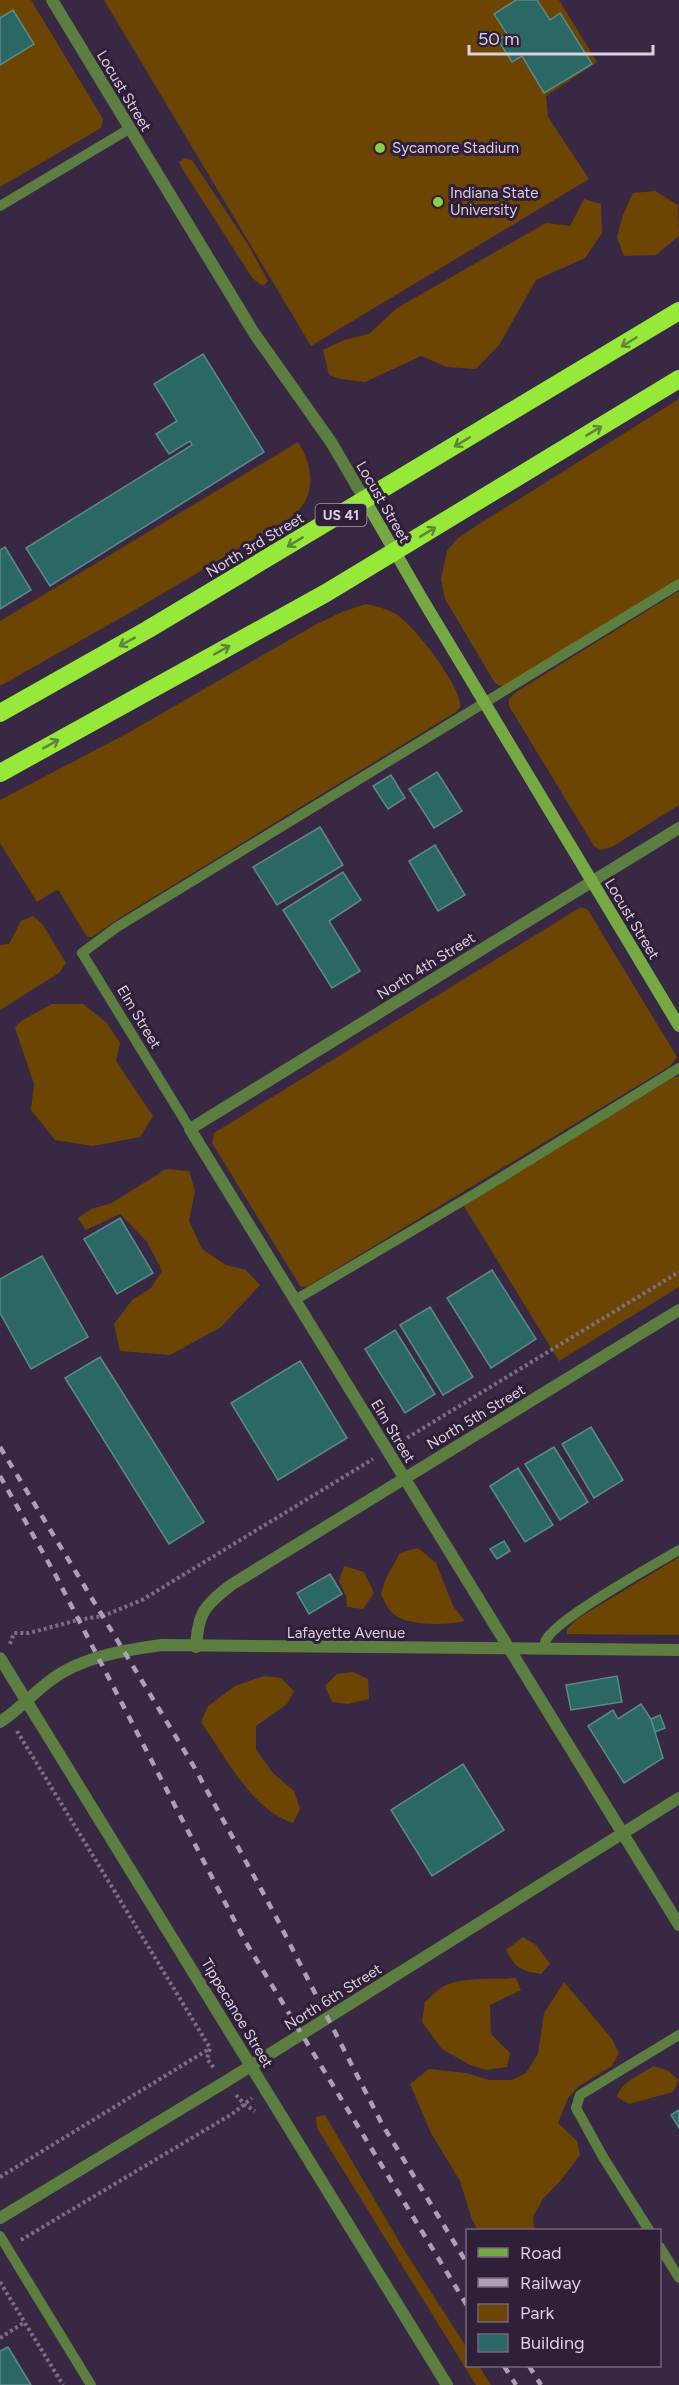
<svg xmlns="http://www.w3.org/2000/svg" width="679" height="2385" viewBox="0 0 679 2385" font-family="Figtree,sans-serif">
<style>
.green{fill:#6c4503}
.building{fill:#2a6765;stroke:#5b8a88;stroke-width:1.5}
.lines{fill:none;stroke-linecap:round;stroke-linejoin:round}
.path{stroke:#7c6e85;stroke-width:4;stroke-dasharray:3 3;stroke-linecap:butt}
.lane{stroke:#5c7e40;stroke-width:10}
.street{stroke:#5c7e40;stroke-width:12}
.secondary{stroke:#74aa41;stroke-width:12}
.highway{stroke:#96e938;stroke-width:18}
.rail{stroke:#aca0b4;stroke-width:4.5;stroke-dasharray:8 8;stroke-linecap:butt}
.oneway{stroke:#628438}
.poi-dot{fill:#8ace47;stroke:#2f1f38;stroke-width:2}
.labels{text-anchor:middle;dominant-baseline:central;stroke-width:6;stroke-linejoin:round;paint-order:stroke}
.shield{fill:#2f1f38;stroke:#a79caf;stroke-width:1.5}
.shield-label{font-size:14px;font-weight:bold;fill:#dbd1e2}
.street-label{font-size:15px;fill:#dbd1e2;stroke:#2f1f38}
.poi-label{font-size:15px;fill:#dbd1e2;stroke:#2f1f38;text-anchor:start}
</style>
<rect width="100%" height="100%" fill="#392843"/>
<g class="green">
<polygon points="0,0 31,0 103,119 101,128 0,187"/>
<polygon points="104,0 559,0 597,62 546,96 548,117 589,179 311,346"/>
<polygon points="185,158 192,160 249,246 268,281 263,286 253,279 183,170 179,162"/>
<polygon points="655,191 678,205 679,236 656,255 624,256 617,237 623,215 633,193"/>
<polygon points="584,199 601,204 602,233 585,258 536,280 499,345 476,369 447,367 421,356 365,382 341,379 329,375 323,350 344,340 369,334 397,308 546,223 570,226"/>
<polygon points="679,399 679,579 509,685 500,686 495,683 445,599 441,579 447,551 457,539 476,526"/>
<path d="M298,442C314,468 317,495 292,517L133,611L0,686V621Z"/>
<polygon points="679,591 679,805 612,847 601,850 594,846 509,706 509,699 516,692"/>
<path d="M366,604C378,607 390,609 400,617C419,632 458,683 461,706L456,712L121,917L92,937H87L59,891L56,890L37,902L0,843V800L128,733L315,625L342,612Z"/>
<polygon points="581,907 588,910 677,1057 670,1066 308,1286 303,1287 300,1286 212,1143 214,1133"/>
<polygon points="33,916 43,925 66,963 59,973 0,1010 0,945 9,944 21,921"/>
<polygon points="52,1004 83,1004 107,1023 120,1043 116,1061 153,1116 140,1137 93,1146 55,1140 31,1110 34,1084 15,1028 21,1021"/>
<polygon points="679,1076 679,1287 559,1361 464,1206 672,1078"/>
<polygon points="166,1169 189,1171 195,1191 189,1221 202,1249 226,1265 246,1270 260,1285 221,1327 170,1355 120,1351 114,1324 132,1300 151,1288 162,1271 147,1242 120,1214 86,1230 78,1218 91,1209 112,1203"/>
<path d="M418,1548L436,1563L453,1606L465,1621C446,1625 415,1626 398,1617C389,1612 385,1603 381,1594L386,1578L400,1553Z"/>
<polygon points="679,1557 679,1635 567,1634 567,1629 577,1619"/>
<polygon points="344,1566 364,1572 374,1593 363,1609 347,1607 346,1596 339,1581"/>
<polygon points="353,1672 368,1679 369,1699 348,1704 332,1702 325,1686 337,1674"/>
<path d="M264,1676L281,1678L294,1691L287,1704L256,1726V1750L273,1773L294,1791L300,1809L293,1823C252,1810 225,1756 201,1722L208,1706L235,1686Z"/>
<path d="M523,1937L536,1945L550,1964L541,1974C521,1971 515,1968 506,1950Z"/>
<path d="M516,1978L521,1990L490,2005L491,2034L510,2053L507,2067L486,2070L470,2065L442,2049L422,2022L425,2002C431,1997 437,1990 444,1986C463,1976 494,1980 516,1978Z"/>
<polygon points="564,1982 612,2039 619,2053 612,2066 579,2086 568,2098 558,2123 577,2141 580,2155 561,2180 543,2199 533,2217 534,2230 478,2230 472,2220 460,2181 431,2133 410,2084 429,2069 466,2073 489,2080 512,2080 526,2073 538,2054 544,2013"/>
<path d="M653,2066L667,2070L679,2080L673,2092L629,2104L617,2097C621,2081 641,2075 653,2066Z"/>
<polygon points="325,2115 404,2250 467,2348 468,2366 479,2366 491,2385 476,2385 317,2128 316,2117"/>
</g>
<g class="building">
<polygon points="516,0 537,0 550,20 560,13 592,64 544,93 522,56 512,62 498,40 507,34 494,14"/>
<polygon points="13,10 34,44 0,65 0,18"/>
<polygon points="203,354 264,452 50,586 26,548 192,445 190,441 169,454 156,434 177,421 154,384"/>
<polygon points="5,547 31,590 0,609 0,550"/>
<polygon points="437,772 462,811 434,828 409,789"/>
<polygon points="391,775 405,798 388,809 373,786"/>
<polygon points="320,827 343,865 277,905 253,867"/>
<polygon points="435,845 465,895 438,911 409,861"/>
<polygon points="343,872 361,900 329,921 360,971 332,988 283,910"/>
<polygon points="120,1218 153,1273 117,1294 84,1239"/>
<polygon points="42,1256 88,1337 31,1369 0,1313 0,1279"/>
<polygon points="492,1270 536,1339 491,1368 447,1298"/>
<polygon points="430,1307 473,1377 443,1395 400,1325"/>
<polygon points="395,1330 435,1394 405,1413 365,1349"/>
<polygon points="100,1357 204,1522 169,1544 65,1378"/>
<polygon points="300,1361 347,1438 278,1480 231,1403"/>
<polygon points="591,1427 623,1480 594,1498 562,1444"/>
<polygon points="554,1447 588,1502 560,1520 525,1464"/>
<polygon points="518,1468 553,1525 525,1542 490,1486"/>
<polygon points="504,1541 510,1551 497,1559 490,1549"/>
<polygon points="330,1574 342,1594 309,1614 297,1593"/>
<polygon points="617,1676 622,1702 571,1710 566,1685"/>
<polygon points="641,1704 651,1719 663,1758 624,1783 588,1726 613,1710 618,1719"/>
<polygon points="660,1715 665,1728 655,1732 651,1719"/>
<polygon points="463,1764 504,1830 432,1876 391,1810"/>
<polygon points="679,2110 679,2128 671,2115"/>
<polygon points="8,2347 31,2385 0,2385 0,2351"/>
</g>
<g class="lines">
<g class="path">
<polyline points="402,1441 679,1272"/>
<polyline points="10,1644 14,1633 29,1633 78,1620 103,1616 142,1600 373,1459"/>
<polyline points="17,1731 210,2048 207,2059 214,2068"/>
<polyline points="236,2095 245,2105 255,2111"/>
<polyline points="0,2177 209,2049"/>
<polyline points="21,2240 232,2114 252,2098"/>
<polyline points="0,2282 63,2385"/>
<polyline points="0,2338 25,2322"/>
</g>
<g class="lane">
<polyline points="0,206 129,129"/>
<polyline points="190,1129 82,953 117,927 679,584"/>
<polyline points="295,1300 476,1193 679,1068"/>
<path d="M544,1649C545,1646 544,1643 546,1640C556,1619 654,1565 679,1550"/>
<polyline points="649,2230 603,2157 576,2108 580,2095 679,2035"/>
<polyline points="0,2236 91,2385"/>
<polyline points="660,2247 679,2278"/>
</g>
<g class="street">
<polyline points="52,0 254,333 331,442 365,500"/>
<polyline points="679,828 190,1129 679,1925"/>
<path d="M196,1647C198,1613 204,1606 231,1585L679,1310"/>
<polyline points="0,1658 447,2385"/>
<path d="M0,1722C19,1710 33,1693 51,1680C81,1657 125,1650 162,1645L679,1650"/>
<polyline points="0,2218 225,2082 679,1798"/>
</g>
<polyline class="secondary" points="365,500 421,597 679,1026"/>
<g class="highway">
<polyline points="0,713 147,630 679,311"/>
<polyline points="0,773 326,593 679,379"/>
</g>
<g class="rail">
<polyline points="0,1447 193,1765 273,1911 382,2124 468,2265"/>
<polyline points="0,1476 56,1576 245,1941 468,2307"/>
<polyline points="504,2366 516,2385"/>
<polyline points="529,2366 541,2385"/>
</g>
</g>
<defs><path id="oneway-shaft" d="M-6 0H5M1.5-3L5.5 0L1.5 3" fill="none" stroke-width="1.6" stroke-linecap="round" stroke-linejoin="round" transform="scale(1.5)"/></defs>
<g class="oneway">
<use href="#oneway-shaft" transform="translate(629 342) rotate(148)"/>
<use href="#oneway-shaft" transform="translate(594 431) rotate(-31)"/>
<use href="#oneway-shaft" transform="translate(462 442) rotate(149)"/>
<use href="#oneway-shaft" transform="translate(428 532) rotate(-31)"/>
<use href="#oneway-shaft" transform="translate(295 542) rotate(149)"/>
<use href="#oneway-shaft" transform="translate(127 642) rotate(151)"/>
<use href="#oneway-shaft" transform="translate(222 650) rotate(-29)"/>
<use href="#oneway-shaft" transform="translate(51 744) rotate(-29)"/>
</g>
<g class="poi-dot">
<circle cx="380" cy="148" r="6"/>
<circle cx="438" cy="202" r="6"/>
</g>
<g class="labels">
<rect class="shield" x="315.5" y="504" width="51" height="22" rx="4.5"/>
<g class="shield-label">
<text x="341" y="515">US 41</text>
</g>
<g class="street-label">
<text transform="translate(124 91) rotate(59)">Locust Street</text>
<text transform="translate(383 502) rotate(60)">Locust Street</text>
<text transform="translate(255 545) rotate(-31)">North 3rd Street</text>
<text transform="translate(632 919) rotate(59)">Locust Street</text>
<text transform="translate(426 966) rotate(-32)">North 4th Street</text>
<text transform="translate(139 1017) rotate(59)">Elm Street</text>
<text transform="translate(476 1417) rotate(-31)">North 5th Street</text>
<text transform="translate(393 1431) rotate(59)">Elm Street</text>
<text x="346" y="1633">Lafayette Avenue</text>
<text transform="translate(333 1997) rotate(-32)">North 6th Street</text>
<text transform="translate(237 2013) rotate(59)">Tippecanoe Street</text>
</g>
<g class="poi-label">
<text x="392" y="148">Sycamore Stadium</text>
<text x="450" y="193">Indiana State<tspan x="450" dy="17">University</tspan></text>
</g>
</g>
<rect x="466" y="2229" width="195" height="138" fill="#2f1f38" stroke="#74667c" stroke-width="1.5"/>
<rect x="478" y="2248" width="30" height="9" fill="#74aa41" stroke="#74667c" stroke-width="1.5"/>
<text x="520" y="2259" font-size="18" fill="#dbd1e2">Road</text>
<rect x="478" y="2278" width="30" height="9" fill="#aca0b4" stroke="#74667c" stroke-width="1.5"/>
<text x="520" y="2289" font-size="18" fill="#dbd1e2">Railway</text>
<rect x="478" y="2304" width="30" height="18" fill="#6c4503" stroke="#74667c" stroke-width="1.5"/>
<text x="520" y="2319" font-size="18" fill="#dbd1e2">Park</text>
<rect x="478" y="2334" width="30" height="18" fill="#2a6765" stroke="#74667c" stroke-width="1.5"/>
<text x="520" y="2349" font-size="18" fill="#dbd1e2">Building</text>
<path d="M469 45v9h184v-9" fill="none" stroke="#dbd1e2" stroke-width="3"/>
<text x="478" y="45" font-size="18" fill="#dbd1e2" stroke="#2f1f38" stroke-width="4.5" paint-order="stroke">50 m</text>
</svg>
